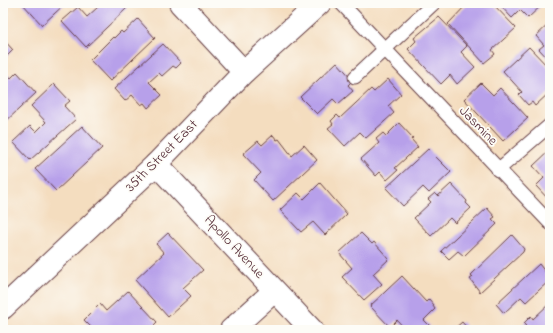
<svg xmlns="http://www.w3.org/2000/svg" width="553" height="333" viewBox="0 0 553 333" font-family="'Indie Flower',sans-serif">
<style>
.building{fill:#b7a0ea}
.lines{fill:none;stroke-linecap:round;stroke-linejoin:round}
.lane-casing{stroke:#643c41;stroke-width:15}
.street-casing{stroke:#643c41;stroke-width:24}
.secondary-casing{stroke:#643c41;stroke-width:24}
.lane{stroke:#fff;stroke-width:13}
.street{stroke:#fff;stroke-width:22}
.secondary{stroke:#fff;stroke-width:22}
.labels{text-anchor:middle;dominant-baseline:central;stroke-width:3.5;stroke-linejoin:round;paint-order:stroke}
.street-label{font-size:14px;fill:#4a1f2b;stroke:#fdfcf7}
</style>
<rect width="100%" height="100%" fill="#fdfcf7"/>
<filter id="ink" filterUnits="userSpaceOnUse"><feTurbulence type="fractalNoise" baseFrequency=".025" numOctaves="2"/><feDisplacementMap in="SourceGraphic" scale="8" xChannelSelector="R" yChannelSelector="G"/><feConvolveMatrix kernelMatrix="1 2 1 2 8 2 1 2 1" color-interpolation-filters="sRGB"/></filter>
<filter id="wash" filterUnits="userSpaceOnUse"><feTurbulence type="fractalNoise" baseFrequency=".012" numOctaves="4" result="noise"/><feDisplacementMap in="SourceGraphic" scale="16" xChannelSelector="R" yChannelSelector="G"/><feGaussianBlur stdDeviation="0.9" result="paint"/><feColorMatrix in="noise" values="0 0 0 0 0 0 0 0 0 0 0 0 0 0 0 0 0 1.4 0 .05"/><feComposite in="paint" operator="in"/></filter>
<g filter="url(#wash)">
<rect width="100%" height="100%" fill="#f4ddbf"/>
<g id="blocks">
<g class="building">
<polygon points="22,3 66,3 42,25"/>
<polygon points="97,3 122,3 127,8 86,47 62,21 78,7 87,17 98,7 95,5"/>
<polygon points="468,3 492,3 516,28 492,50 495,54 484,63 448,24"/>
<polygon points="498,3 544,3 528,18 520,10 512,18"/>
<polygon points="439,17 467,46 461,52 475,67 457,84 450,75 441,84 408,49 416,41 414,38"/>
<polygon points="138,19 155,38 110,81 90,60 113,37 114,38 121,31 123,33"/>
<polygon points="550,23 550,61 539,49 544,45 536,36"/>
<polygon points="3,39 13,50 3,60"/>
<polygon points="163,44 181,63 176,68 173,66 162,76 159,73 149,82 162,95 148,108 144,103 141,105 132,95 125,101 114,89"/>
<polygon points="529,47 550,69 550,92 535,106 532,102 528,105 519,95 522,92 503,71"/>
<polygon points="337,62 353,80 348,85 353,91 338,104 333,99 317,114 300,97"/>
<polygon points="17,72 36,93 3,124 3,95 6,92 3,89 3,76 6,73 11,78"/>
<polygon points="388,79 401,94 388,106 394,113 366,138 360,132 345,146 328,128 333,124 331,121 337,115 340,118 371,89 374,92"/>
<polygon points="481,83 493,95 500,88 528,118 503,141 464,99"/>
<polygon points="54,84 70,101 64,106 76,119 30,160 13,142 30,126 36,132 46,122 31,106"/>
<polygon points="399,123 413,138 411,139 418,147 395,168 398,170 387,180 380,172 376,176 361,159 379,143 376,139 383,133 386,136"/>
<polygon points="82,126 102,148 56,191 35,169"/>
<polygon points="273,135 277,140 279,139 292,156 304,145 317,160 273,201 254,180 261,173 243,154 258,141 262,145"/>
<polygon points="428,149 451,172 429,193 423,187 403,206 386,188"/>
<polygon points="550,150 550,201 536,186 544,178 533,166"/>
<polygon points="320,183 347,214 325,235 313,222 301,232 280,210 298,193 304,199"/>
<polygon points="451,184 467,201 466,203 471,208 455,223 450,218 431,236 414,218 431,202 428,199 435,193 438,196"/>
<polygon points="487,208 495,217 492,219 497,224 464,256 458,251 449,259 441,251"/>
<polygon points="168,233 203,270 183,288 191,296 168,317 135,280 164,253 156,244"/>
<polygon points="361,233 372,244 374,242 389,259 373,274 382,284 364,300 342,277 352,268 339,253"/>
<polygon points="512,235 524,249 523,252 480,292 470,279 473,277 471,275"/>
<polygon points="539,264 547,274 545,275 550,280 526,302 521,297 504,313 496,304"/>
<polygon points="402,276 426,302 429,299 434,305 433,306 435,309 424,320 430,326 426,330 406,330 397,320 390,327 370,306"/>
<polygon points="128,291 157,322 149,330 94,330 84,320 100,304 106,311"/>
<polygon points="550,303 550,330 521,330 526,325 524,323 531,316 533,319"/>
<polygon points="462,322 469,330 447,330 451,326 454,329"/>
</g>
</g>
</g>
<g filter="url(#ink)">
<use href="#blocks" fill-opacity="0" stroke="#643c41" stroke-width="1"/>
<g class="lines">
<g class="lane-casing">
<g id="lane">
<polyline points="341,3 550,223"/>
<polyline points="355,77 434,3"/>
<polyline points="498,170 550,125"/>
</g>
</g>
<g class="street-casing">
<g id="street">
<polyline points="180,3 244,72"/>
<polyline points="156,164 312,330"/>
<polyline points="231,330 274,291"/>
</g>
</g>
<g class="secondary-casing">
<polyline id="secondary" points="3,308 156,164 244,72 320,3"/>
</g>
<use href="#lane" class="lane"/>
<use href="#street" class="street"/>
<use href="#secondary" class="secondary"/>
</g>
</g>
<g class="labels">
<g class="street-label">
<text transform="translate(478 126) rotate(46)">Jasmine</text>
<text transform="translate(162 156) rotate(-45)">35th Street East</text>
<text transform="translate(234 247) rotate(47)">Apollo Avenue</text>
</g>
</g>
<rect width="553" height="333" fill="none" stroke="#fdfcf7" stroke-width="16"/>
</svg>
